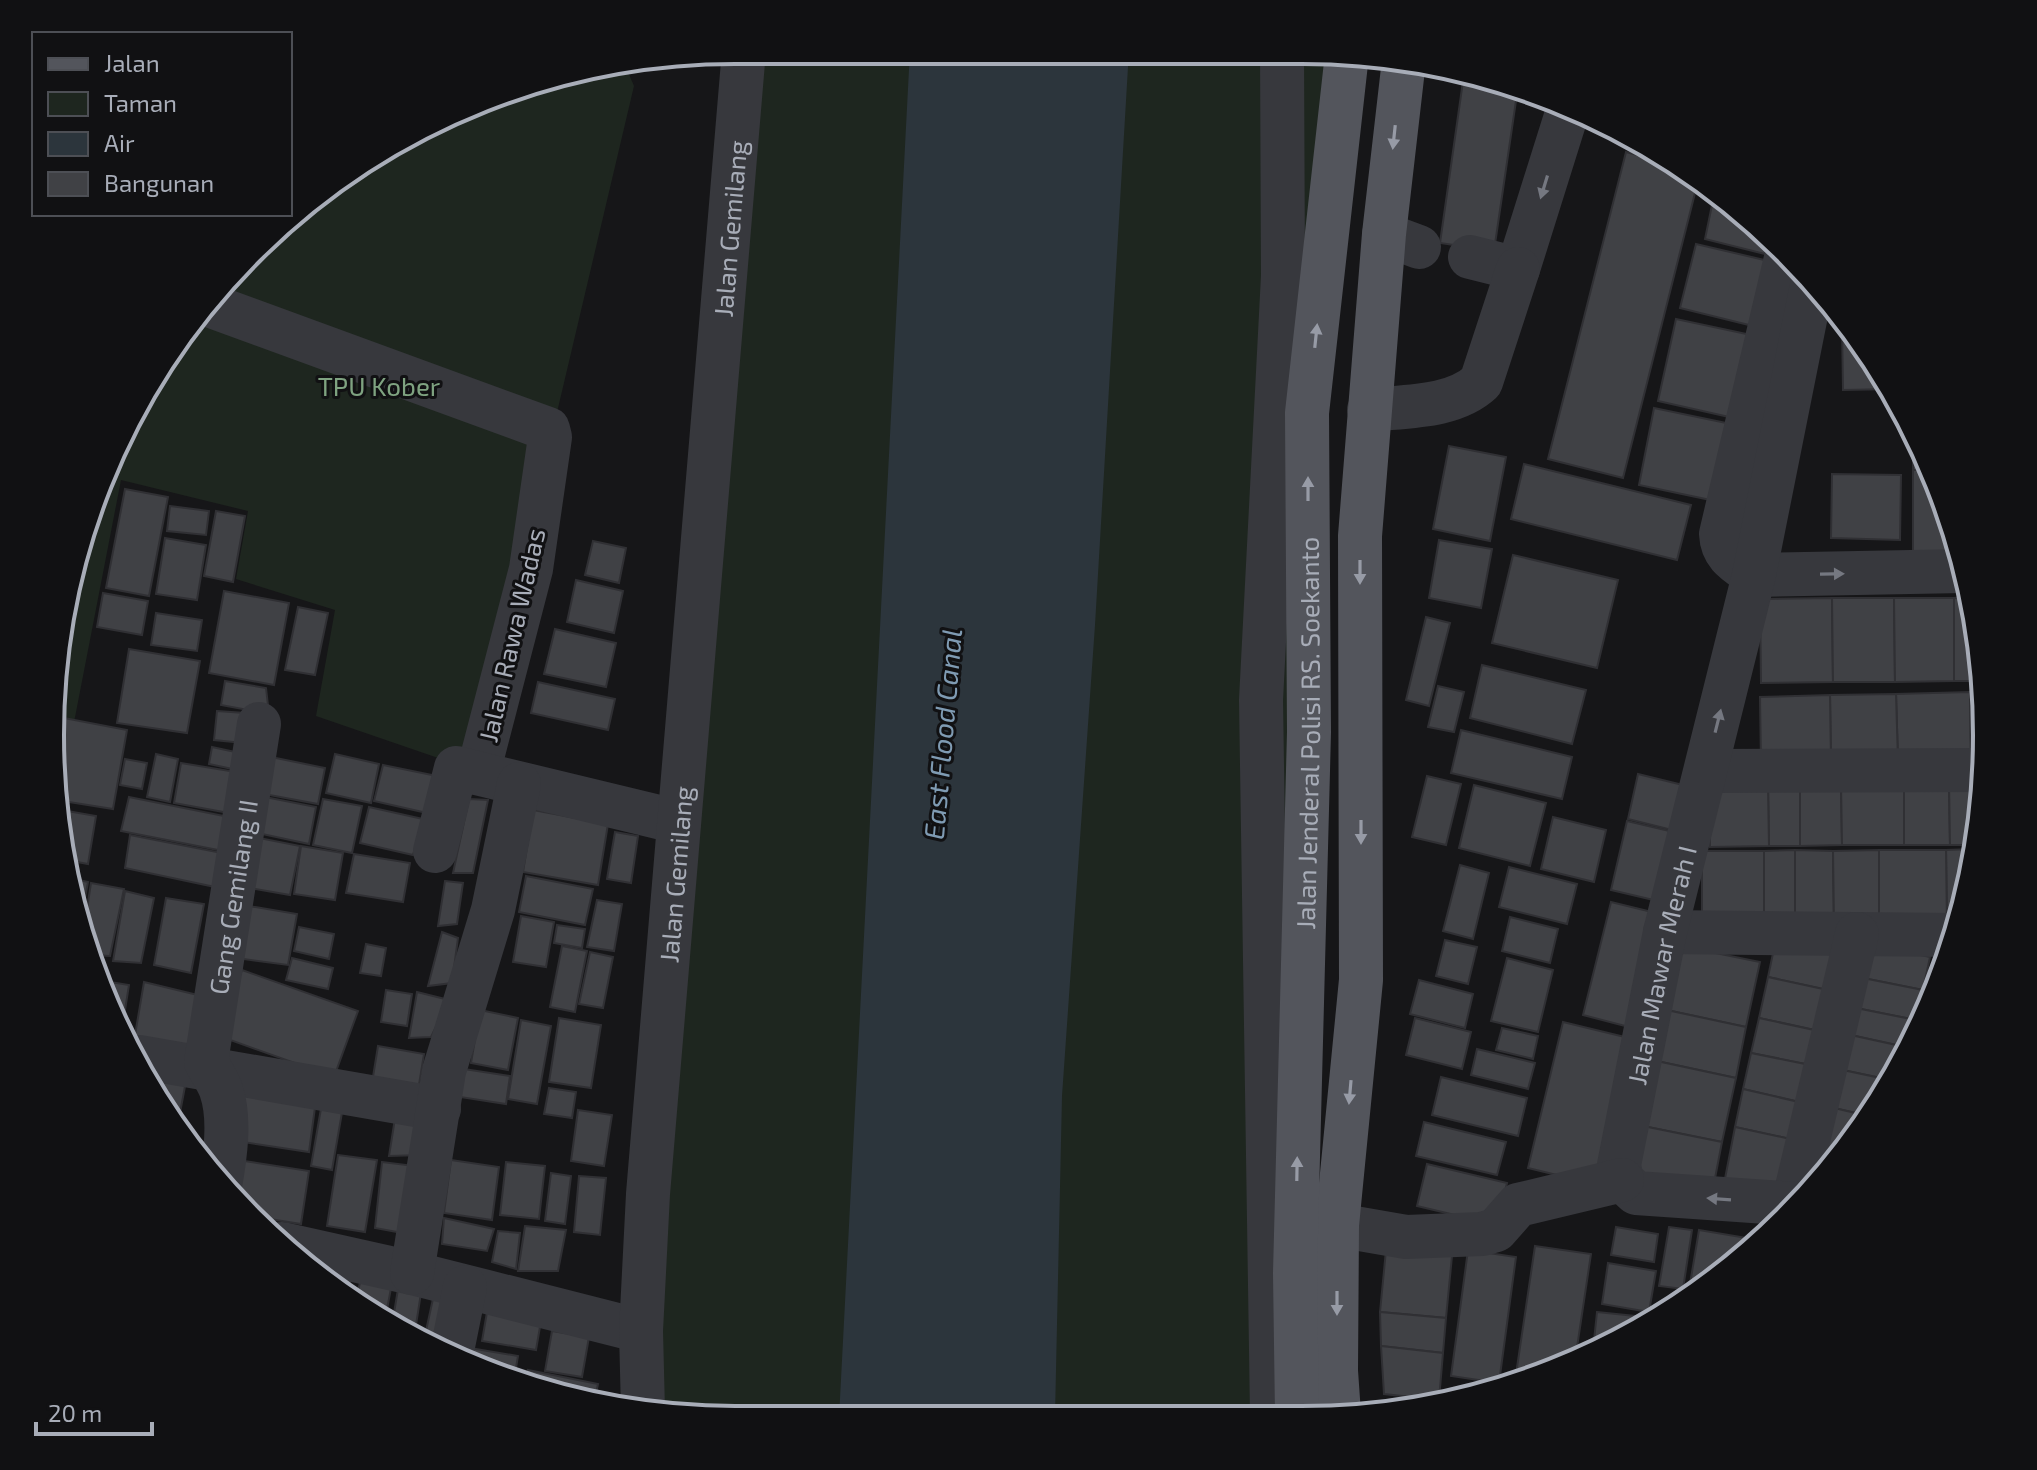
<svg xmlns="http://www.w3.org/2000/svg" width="2037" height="1470" viewBox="0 0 2037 1470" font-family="'Exo 2',sans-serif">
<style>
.green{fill:#1e261f}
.water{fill:#2c353c}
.building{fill:#404145;stroke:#303034;stroke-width:2}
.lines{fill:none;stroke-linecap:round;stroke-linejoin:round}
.minor{stroke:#37383d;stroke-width:44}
.major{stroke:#53555c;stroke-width:44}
.oneway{fill:#979ba6}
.oneway2{fill:#757881}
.labels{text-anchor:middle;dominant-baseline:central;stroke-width:6;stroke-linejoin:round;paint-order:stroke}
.street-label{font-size:26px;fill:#a8adb8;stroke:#111113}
.park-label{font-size:26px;fill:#7fa381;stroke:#111113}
.water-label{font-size:28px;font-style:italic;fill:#7f9bb3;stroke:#111113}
.rim{fill:none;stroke:#a8adb8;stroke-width:4}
</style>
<rect width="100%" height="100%" fill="#161618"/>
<g class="green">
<polygon points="743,50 1302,50 1346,54 1307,413 1298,1415 691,1419 644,1411"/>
<polygon points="625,65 634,86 517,582 476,771 316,716 335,610 236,579 248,511 121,480 58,805 56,805 56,645 120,432 220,283 355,165 557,73"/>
</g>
<polygon class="water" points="910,50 1129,50 1095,625 1062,1096 1055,1416 839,1418"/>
<g class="building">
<polygon points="1464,74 1517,94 1494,251 1440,243"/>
<polygon points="1626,152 1672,164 1697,185 1623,478 1548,459"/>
<polygon points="1712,205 1726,208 1768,243 1765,254 1705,239"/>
<polygon points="1696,244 1773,262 1757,327 1680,308"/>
<polygon points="1676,319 1756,336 1738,419 1658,401"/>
<polygon points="1842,325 1847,325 1893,389 1843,390"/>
<polygon points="1654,408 1736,425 1720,502 1639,485"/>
<polygon points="1913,439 1916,439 1930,470 1913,470"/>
<polygon points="1449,446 1506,457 1490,541 1433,529"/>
<polygon points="1524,464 1691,505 1677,560 1511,519"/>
<polygon points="1913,470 1930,470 1951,515 1962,562 1913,561"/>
<polygon points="1832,474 1901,475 1900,540 1831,538"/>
<polygon points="125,489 168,497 149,596 106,588"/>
<polygon points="170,506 209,511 206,535 167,531"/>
<polygon points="216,511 245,516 233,582 204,576"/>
<polygon points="165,538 206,545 197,600 156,594"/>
<polygon points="1439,540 1492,549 1481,608 1429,598"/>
<polygon points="593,541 626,548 619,583 585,575"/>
<polygon points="1513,555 1618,580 1597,668 1492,643"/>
<polygon points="576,580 623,591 614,633 567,622"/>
<polygon points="224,591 289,603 274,685 209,673"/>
<polygon points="103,593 148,601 142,635 97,627"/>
<polygon points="1970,597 1981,646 1982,681 1954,681 1954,598"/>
<polygon points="1832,598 1833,682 1761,683 1760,599"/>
<polygon points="1832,598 1894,598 1895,682 1833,682"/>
<polygon points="1894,598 1954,598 1954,681 1895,682"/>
<polygon points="298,607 328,613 315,675 285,670"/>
<polygon points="156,613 202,620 197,651 151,645"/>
<polygon points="1426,617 1450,623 1429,706 1406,700"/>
<polygon points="555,629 616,643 606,687 544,674"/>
<polygon points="129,649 200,661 187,733 117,723"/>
<polygon points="1482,665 1586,690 1572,744 1470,718"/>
<polygon points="225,681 266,688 269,714 221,705"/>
<polygon points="538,682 615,699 608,730 531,713"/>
<polygon points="1438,686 1464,692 1454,732 1428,727"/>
<polygon points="1970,692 1971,759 1898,761 1896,694"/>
<polygon points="1970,692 1983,692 1985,759 1971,759"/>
<polygon points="1896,694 1898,761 1831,762 1830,695"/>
<polygon points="1830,695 1831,762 1761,764 1760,697"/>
<polygon points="217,711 245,713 243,743 214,740"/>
<polygon points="64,718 127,730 113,809 56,800 56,763"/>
<polygon points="1461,730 1572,757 1562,799 1451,773"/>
<polygon points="212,747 240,753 237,770 209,764"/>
<polygon points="156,754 178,759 170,802 147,797"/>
<polygon points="335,754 379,764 371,803 326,793"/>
<polygon points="271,757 325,768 318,804 264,794"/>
<polygon points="125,759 147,763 142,789 120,785"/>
<polygon points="181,763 236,772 229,813 174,803"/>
<polygon points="383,765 437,776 427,813 374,801"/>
<polygon points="1638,774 1687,786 1676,831 1628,819"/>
<polygon points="1427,776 1461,784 1446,845 1412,837"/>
<polygon points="1949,783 1950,845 1904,845 1904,784"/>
<polygon points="1949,783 1985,783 1975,845 1950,845"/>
<polygon points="1800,784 1800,846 1769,846 1768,785"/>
<polygon points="1800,784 1841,784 1842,845 1800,846"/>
<polygon points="1841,784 1904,784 1904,845 1842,845"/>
<polygon points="1474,785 1546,803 1530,866 1459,848"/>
<polygon points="1710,785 1768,785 1769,846 1710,847"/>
<polygon points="260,796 316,807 309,844 253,832"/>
<polygon points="129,797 229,817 223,851 121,831"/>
<polygon points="323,799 362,806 352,853 313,845"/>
<polygon points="469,799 488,800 473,873 453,873"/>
<polygon points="369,807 423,819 413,855 360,843"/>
<polygon points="56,809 96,816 88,864 66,860 56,824"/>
<polygon points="533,810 608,824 598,885 523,872"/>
<polygon points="1553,817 1606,830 1594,882 1541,869"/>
<polygon points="1627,821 1678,833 1662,902 1611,890"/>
<polygon points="615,832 638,836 631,883 607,879"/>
<polygon points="130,835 222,853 215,887 125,868"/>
<polygon points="254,837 300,846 290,895 244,887"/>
<polygon points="301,846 343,853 335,900 294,894"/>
<polygon points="1974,849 1964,913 1958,926 1947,926 1946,850"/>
<polygon points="1795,850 1795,927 1764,928 1764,851"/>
<polygon points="1795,850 1833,851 1834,927 1795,927"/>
<polygon points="1879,850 1879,927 1834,927 1833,851"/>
<polygon points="1879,850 1946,850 1947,926 1879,927"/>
<rect x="1702" y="851" width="62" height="77"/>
<polygon points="354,854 410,863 403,902 346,893"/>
<polygon points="1460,865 1489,873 1473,939 1443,931"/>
<polygon points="1509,867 1577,884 1567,924 1499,907"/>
<polygon points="526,876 593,889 585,925 519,912"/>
<polygon points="70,878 88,882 81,919"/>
<polygon points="445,881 463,883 457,924 438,926"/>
<polygon points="91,883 124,889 110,956 91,955 84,928"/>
<polygon points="125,891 154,898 141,963 113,961"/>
<polygon points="166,898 204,904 191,973 154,965"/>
<polygon points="597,900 622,904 614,951 587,947"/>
<polygon points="1611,902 1656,913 1629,1027 1583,1015"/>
<polygon points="237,904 297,914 288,965 229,957"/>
<polygon points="521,916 554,922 546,967 513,962"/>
<polygon points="1510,917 1558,929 1550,963 1502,951"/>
<polygon points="557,925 585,929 582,948 554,943"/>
<polygon points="299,927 334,934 329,959 294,951"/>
<polygon points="442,932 458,938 452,983 428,986"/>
<polygon points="1776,939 1845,954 1837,992 1768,977"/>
<polygon points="1938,939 1953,941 1936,986 1928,985"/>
<polygon points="1445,940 1477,947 1468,984 1436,976"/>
<polygon points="1865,943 1930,957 1923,990 1858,977"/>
<polygon points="366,944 386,948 381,976 360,973"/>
<polygon points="1676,945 1760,962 1746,1027 1662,1009"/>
<polygon points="562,946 587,951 575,1012 550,1007"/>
<polygon points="590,952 613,957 603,1008 579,1004"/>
<polygon points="292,958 333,968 328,989 286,980"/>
<polygon points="1507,958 1553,970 1538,1032 1491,1021"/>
<polygon points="242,970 358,1011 334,1077 219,1036"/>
<polygon points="1768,977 1837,992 1828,1033 1759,1018"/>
<polygon points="1858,977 1923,990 1916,1020 1851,1007"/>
<polygon points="98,980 129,985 122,1029 102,998"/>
<polygon points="1419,980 1473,994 1465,1028 1410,1014"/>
<polygon points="144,982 206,997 194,1060 133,1047"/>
<polygon points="1928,985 1936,986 1921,1027 1920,1027"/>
<polygon points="386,990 412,994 407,1026 381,1022"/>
<polygon points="417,992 449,1000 431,1037 409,1038"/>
<polygon points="1851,1007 1916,1020 1910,1048 1846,1034"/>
<polygon points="1662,1009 1746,1027 1736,1078 1652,1060"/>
<polygon points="480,1010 518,1018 508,1070 471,1063"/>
<polygon points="559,1018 601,1025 591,1088 549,1082"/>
<polygon points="1415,1018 1471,1032 1462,1069 1406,1055"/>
<polygon points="1759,1018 1828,1033 1820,1067 1751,1053"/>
<polygon points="521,1020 551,1026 537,1104 508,1099"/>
<polygon points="1563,1022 1629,1038 1594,1184 1528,1168"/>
<polygon points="1502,1028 1538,1036 1533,1059 1496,1050"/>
<polygon points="1846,1034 1910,1048 1890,1080 1838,1069"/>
<polygon points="378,1046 424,1054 418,1091 372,1083"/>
<polygon points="1477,1049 1535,1063 1528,1089 1471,1075"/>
<polygon points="1751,1053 1820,1067 1812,1105 1743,1089"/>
<polygon points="1652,1060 1736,1078 1722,1142 1638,1125"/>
<polygon points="146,1068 187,1076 179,1118 177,1118"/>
<polygon points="464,1069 510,1076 506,1104 460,1097"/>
<polygon points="1838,1069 1890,1080 1868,1116 1830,1107"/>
<polygon points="1441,1077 1527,1098 1518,1136 1432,1115"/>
<polygon points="237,1088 316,1100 309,1152 230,1140"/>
<polygon points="549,1088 576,1092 572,1118 544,1114"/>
<polygon points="1743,1089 1812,1105 1804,1142 1735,1127"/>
<polygon points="323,1097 344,1101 332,1170 311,1166"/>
<polygon points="1830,1107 1868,1116 1845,1152 1829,1169 1817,1167"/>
<polygon points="578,1110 612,1115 604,1166 571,1161"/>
<polygon points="396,1112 424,1117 422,1155 389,1156"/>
<polygon points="1424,1122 1506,1142 1497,1175 1416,1156"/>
<polygon points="1638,1125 1722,1142 1712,1194 1628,1177"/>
<polygon points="1735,1127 1804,1142 1787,1200 1723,1189"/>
<polygon points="338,1155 377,1160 365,1232 327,1226"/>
<polygon points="231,1159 309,1171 301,1224 251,1216 226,1192"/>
<polygon points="451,1160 499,1167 492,1220 444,1213"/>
<polygon points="382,1162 415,1166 408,1234 375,1228"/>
<polygon points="506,1162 545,1166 539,1219 500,1215"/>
<polygon points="1427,1164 1507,1183 1497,1225 1417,1206"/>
<polygon points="551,1173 571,1176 565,1224 545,1221"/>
<polygon points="579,1176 606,1178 600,1235 574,1232"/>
<polygon points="444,1218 494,1229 487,1251 442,1244"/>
<polygon points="525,1226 566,1230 558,1271 518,1271"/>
<polygon points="1616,1227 1658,1234 1654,1262 1611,1255"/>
<polygon points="1669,1227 1692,1230 1683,1289 1659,1286"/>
<polygon points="1699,1230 1747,1238 1744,1256 1689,1290"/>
<polygon points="498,1231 520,1233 516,1269 492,1262"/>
<polygon points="1535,1246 1591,1254 1575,1361 1565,1368 1515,1381"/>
<polygon points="1386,1250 1452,1256 1446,1318 1380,1312"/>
<polygon points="1468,1250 1516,1257 1499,1383 1451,1376"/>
<polygon points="1608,1263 1656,1271 1649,1312 1602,1304"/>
<polygon points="306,1267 353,1268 347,1296 318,1278"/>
<polygon points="361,1277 392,1283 385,1320 356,1302"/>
<polygon points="398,1289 421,1293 414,1338 392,1325"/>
<polygon points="434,1294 444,1297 434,1343 424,1340"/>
<polygon points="487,1312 541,1321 536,1350 482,1341"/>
<polygon points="1380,1312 1446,1318 1443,1353 1381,1346"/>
<polygon points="1597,1312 1645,1317 1593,1350"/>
<polygon points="552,1331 589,1337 582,1377 545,1371"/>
<polygon points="1381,1346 1443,1353 1439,1400 1384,1394"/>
<polygon points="470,1348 518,1356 514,1380 467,1363"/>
<polygon points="528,1370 598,1384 594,1403 558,1397 525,1384"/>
<polygon points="1444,1390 1473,1392 1443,1400"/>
<polygon points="1385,1405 1425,1405 1385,1414"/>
</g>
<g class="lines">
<g class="minor">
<polyline points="1384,234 1419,247"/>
<polyline points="1470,257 1518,269 1567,113"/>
<polyline points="206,304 548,429 550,437 531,569 478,773"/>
<path d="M1369,410C1406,406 1453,408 1481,382L1518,269"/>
<path d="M1754,575C1737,563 1722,556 1721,534L1786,258"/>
<polyline points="1754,575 1964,571"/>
<polyline points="1706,771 1985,770"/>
<polyline points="435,851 456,768 679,822"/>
<polyline points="1665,932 1955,935"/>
<polyline points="139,1057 439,1109"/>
<path id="s1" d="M220,1186C225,1158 231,1119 221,1090C218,1081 211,1071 206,1062L259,724"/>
<polyline points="1793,1204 1857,934"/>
<path id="s2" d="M1797,1204L1636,1193L1622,1180L1619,1165L1665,932L1754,575L1813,280"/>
<polyline points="1337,1225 1406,1237 1482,1234 1496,1230 1518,1205 1622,1180"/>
<polyline points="282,1244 412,1273 641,1331"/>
<polyline points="412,1273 444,1071 493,910 519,784"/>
<polyline points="451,1356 465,1287"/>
<path id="s3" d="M643,1411L641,1331L648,1194L744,50"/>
<polyline points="1272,1415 1261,700 1283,276 1282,50"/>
</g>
<g class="major">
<polyline points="1339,1414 1336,1371 1337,1225 1361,980 1360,536 1384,234 1404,60"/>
<path id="s4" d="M1297,1415L1295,1273L1309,732L1307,413L1347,54"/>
</g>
</g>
<defs><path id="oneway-solid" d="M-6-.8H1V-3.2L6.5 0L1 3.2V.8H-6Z" transform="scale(2)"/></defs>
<g class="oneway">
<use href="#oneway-solid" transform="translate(1394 137) rotate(96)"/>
<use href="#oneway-solid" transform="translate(1316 336) rotate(-84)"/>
<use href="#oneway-solid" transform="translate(1308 489) rotate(-90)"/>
<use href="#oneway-solid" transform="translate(1360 572) rotate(90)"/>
<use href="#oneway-solid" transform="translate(1361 832) rotate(90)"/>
<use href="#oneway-solid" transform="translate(1350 1092) rotate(95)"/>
<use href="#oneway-solid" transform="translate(1297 1169) rotate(-89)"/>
<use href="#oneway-solid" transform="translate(1337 1303) rotate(90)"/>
</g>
<g class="oneway2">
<use href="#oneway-solid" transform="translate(1544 187) rotate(107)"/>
<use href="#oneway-solid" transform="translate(1832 574) rotate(-1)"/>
<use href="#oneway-solid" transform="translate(1718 721) rotate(-76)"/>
<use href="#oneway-solid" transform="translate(1719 1199) rotate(-176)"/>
</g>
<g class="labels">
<g class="street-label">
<text stroke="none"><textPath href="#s3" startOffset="1186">Jalan Gemilang</textPath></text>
<text transform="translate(511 635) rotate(-77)">Jalan Rawa Wadas</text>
<text stroke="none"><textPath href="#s4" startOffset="682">Jalan Jenderal Polisi RS. Soekanto</textPath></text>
<text stroke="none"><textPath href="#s3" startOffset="538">Jalan Gemilang</textPath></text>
<text stroke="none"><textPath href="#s1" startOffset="296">Gang Gemilang II</textPath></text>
<text stroke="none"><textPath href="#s2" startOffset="400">Jalan Mawar Merah I</textPath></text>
</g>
<g class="park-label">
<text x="379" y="385">TPU Kober</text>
</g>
<g class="water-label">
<text transform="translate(942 734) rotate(-85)">East Flood Canal</text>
</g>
</g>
<path d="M0 0H2037V1470H0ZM735 64H1302A671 671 0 0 1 1973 735V735A671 671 0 0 1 1302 1406H735A671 671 0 0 1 64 735V735A671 671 0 0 1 735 64Z" fill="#111113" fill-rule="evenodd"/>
<path class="rim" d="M735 64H1302A671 671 0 0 1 1973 735V735A671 671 0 0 1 1302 1406H735A671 671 0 0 1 64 735V735A671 671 0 0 1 735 64Z"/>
<rect x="32" y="32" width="260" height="184" fill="#111113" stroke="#4d4f55" stroke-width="2"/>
<rect x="48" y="58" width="40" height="12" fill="#53555c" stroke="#4d4f55" stroke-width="2"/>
<text x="104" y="72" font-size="24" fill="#a8adb8">Jalan</text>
<rect x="48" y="92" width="40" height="24" fill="#1e261f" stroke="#4d4f55" stroke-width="2"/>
<text x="104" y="112" font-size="24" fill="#a8adb8">Taman</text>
<rect x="48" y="132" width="40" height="24" fill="#2c353c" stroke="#4d4f55" stroke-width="2"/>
<text x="104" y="152" font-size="24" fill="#a8adb8">Air</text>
<rect x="48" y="172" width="40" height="24" fill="#404145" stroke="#4d4f55" stroke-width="2"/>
<text x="104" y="192" font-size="24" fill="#a8adb8">Bangunan</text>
<path d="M36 1422v12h116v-12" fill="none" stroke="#a8adb8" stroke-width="4"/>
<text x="48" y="1422" font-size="24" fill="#a8adb8" stroke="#111113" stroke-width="6" paint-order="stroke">20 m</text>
</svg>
